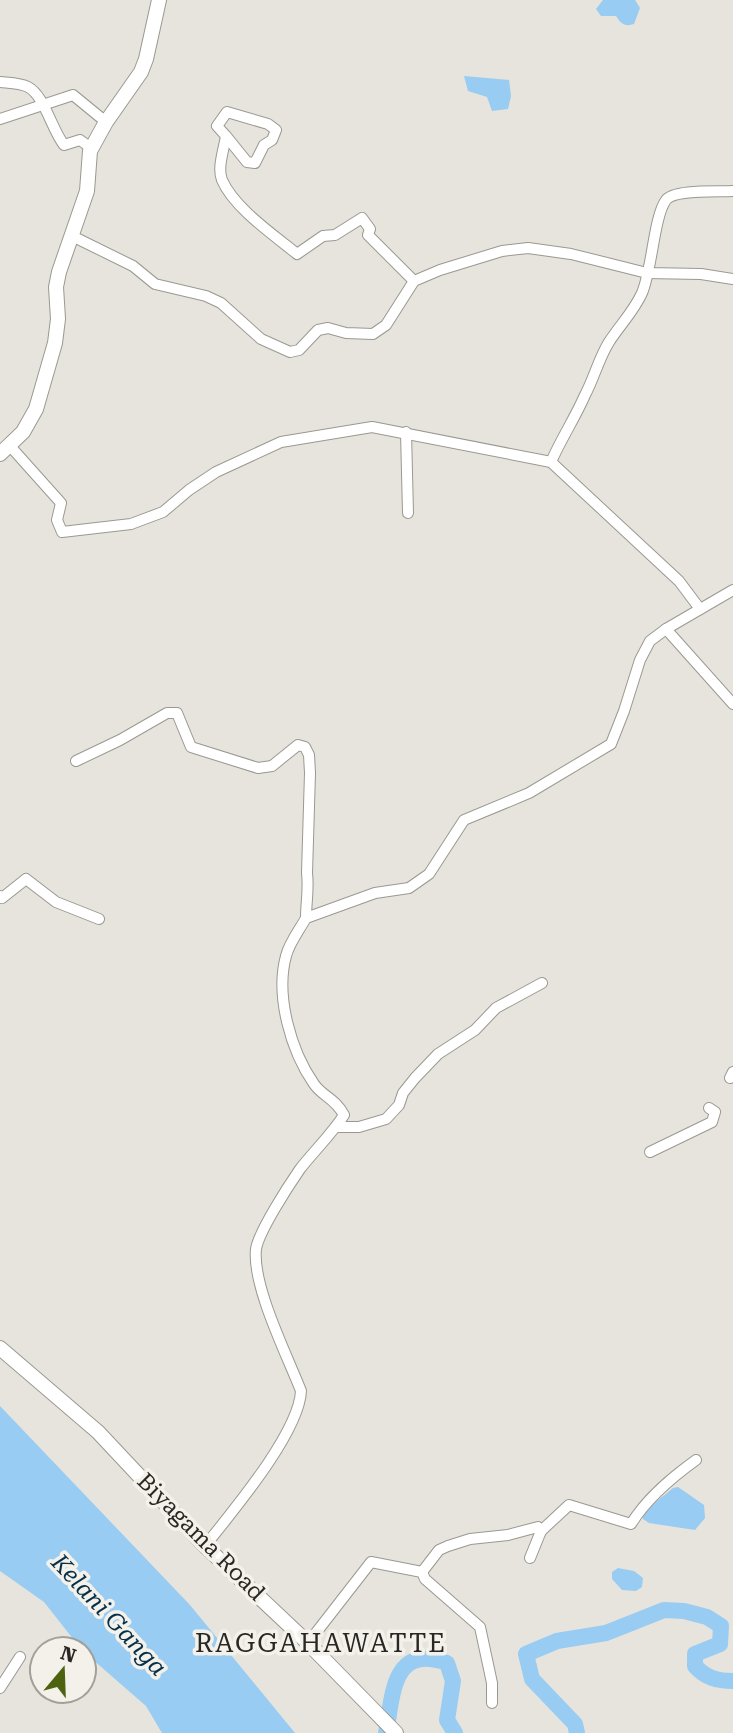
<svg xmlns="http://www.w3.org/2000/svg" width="733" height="1733" viewBox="0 0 733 1733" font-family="'Roboto Serif',serif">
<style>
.water{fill:#98ccf2}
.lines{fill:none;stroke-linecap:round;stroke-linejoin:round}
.river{stroke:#98ccf2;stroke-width:16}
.minor-casing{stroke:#9a9991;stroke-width:12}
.major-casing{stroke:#9a9991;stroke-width:16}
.minor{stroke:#fff;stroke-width:10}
.major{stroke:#fff;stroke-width:14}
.labels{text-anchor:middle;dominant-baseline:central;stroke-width:7;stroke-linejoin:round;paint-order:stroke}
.street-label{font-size:23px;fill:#282724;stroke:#f3f1e9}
.water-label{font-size:24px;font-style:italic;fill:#063049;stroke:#f3f1e9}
.quarter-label{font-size:26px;letter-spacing:2px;fill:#282724;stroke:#f3f1e9}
</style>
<rect width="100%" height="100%" fill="#e6e4dc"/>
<g class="water">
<path d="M603,0H635L640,8L634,24C625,27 621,24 616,16H601L596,9Z"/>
<polygon points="464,76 509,80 511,96 508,109 492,111 487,97 468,91"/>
<polygon points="0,1406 190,1605 295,1733 162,1733 146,1706 84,1652 84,1649 81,1649 44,1602 0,1571"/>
<path d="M678,1487L704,1505L705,1518L695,1530L649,1523L643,1519L642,1515C651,1504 663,1497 673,1488Z"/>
<polygon points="618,1568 634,1571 643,1578 642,1587 636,1591 622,1590 612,1579 612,1572"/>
</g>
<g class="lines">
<g class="river">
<path d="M386,1733C393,1694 392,1644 447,1663L453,1681L447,1720L455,1733"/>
<path d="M577,1733L575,1724L532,1679L526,1654L557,1641L606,1633L664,1610L684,1611L707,1617L721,1626L720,1644L695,1654V1666C706,1678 717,1681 733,1681"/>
</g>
<g class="minor-casing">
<g id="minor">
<path d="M0,82C9,83 20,83 28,87C44,95 52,130 64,145L80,140L91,148"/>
<polyline points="0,119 73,95 106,122"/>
<path d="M226,136L217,126L227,112L268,124L276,130L272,140L264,145L255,163L247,162L226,136C224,149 217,168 222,180C234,208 274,235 297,254L323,236L335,235L362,218L370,229L368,235L414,281"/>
<polyline points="72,236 133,266 155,284 206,296 221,303 261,339 290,352 299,350 318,330 328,328 346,333 373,334 386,325 414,281 440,270 502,251 528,248 571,254 647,273 701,274 733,279"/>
<polyline points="406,432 408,513"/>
<polyline points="10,446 61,503 57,520 62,532 131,524 163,512 189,490 216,472 281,442 372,427 551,462 679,581 700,609"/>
<path d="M551,462C561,439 575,418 585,395C594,378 599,358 609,342C620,325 634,311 642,293C652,270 654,216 666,200C674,189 719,192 733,191"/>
<polyline points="666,629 733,704"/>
<path d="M76,761L120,740L167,713H177L191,747L258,768L272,766L298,745L305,747L309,755L310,773L307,873C309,889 306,902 306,918"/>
<polyline points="0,896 2,898 26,879 56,902 99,919"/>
<polyline points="730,1078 733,1072"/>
<polyline points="336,1127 359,1127 386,1119 399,1105 403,1093 415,1078 438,1054 475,1030 496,1008 542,983"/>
<polyline points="650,1152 712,1122 715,1112 709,1108"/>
<path d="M541,1531L569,1505L631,1524C647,1498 671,1478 696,1460"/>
<path d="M205,1546C232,1512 299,1433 301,1391C287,1355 252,1286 256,1249C259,1231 289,1185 300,1169C314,1151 331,1135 344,1115C334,1097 323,1097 314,1084C291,1051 275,996 286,956C289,943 300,929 306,918L375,893L409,888L429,874L464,820L529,793L611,744L624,711L640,660L650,641L666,629L733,590"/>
<polyline points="422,1572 439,1550 448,1546 470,1539 508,1535 538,1527 541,1531 530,1558"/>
<polyline points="308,1643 371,1562 422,1572 425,1579 480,1627 492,1683 492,1703"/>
<polyline points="0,1688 20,1657"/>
</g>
</g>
<g class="major-casing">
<g id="major">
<polyline points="0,454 23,432 36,409 55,343 58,319 56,287 59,272 87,191 90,151 106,122 141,72 146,59 159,0"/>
<polyline points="0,1348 98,1432 205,1546 308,1643 396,1733"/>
</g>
</g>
<use href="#minor" class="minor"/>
<use href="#major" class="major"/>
</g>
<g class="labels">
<g class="street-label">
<text transform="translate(201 1537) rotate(45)">Biyagama Road</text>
</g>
<g class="water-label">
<text transform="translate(109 1615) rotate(47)">Kelani Ganga</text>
</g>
<g class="quarter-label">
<text x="321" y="1643">RAGGAHAWATTE</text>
</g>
</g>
<g transform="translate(63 1670) rotate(19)"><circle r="33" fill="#f3f1e9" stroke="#a2a09a" stroke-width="2"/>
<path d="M0-5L12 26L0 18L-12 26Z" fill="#4d6310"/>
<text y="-10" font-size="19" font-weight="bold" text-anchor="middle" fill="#282724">N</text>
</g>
</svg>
